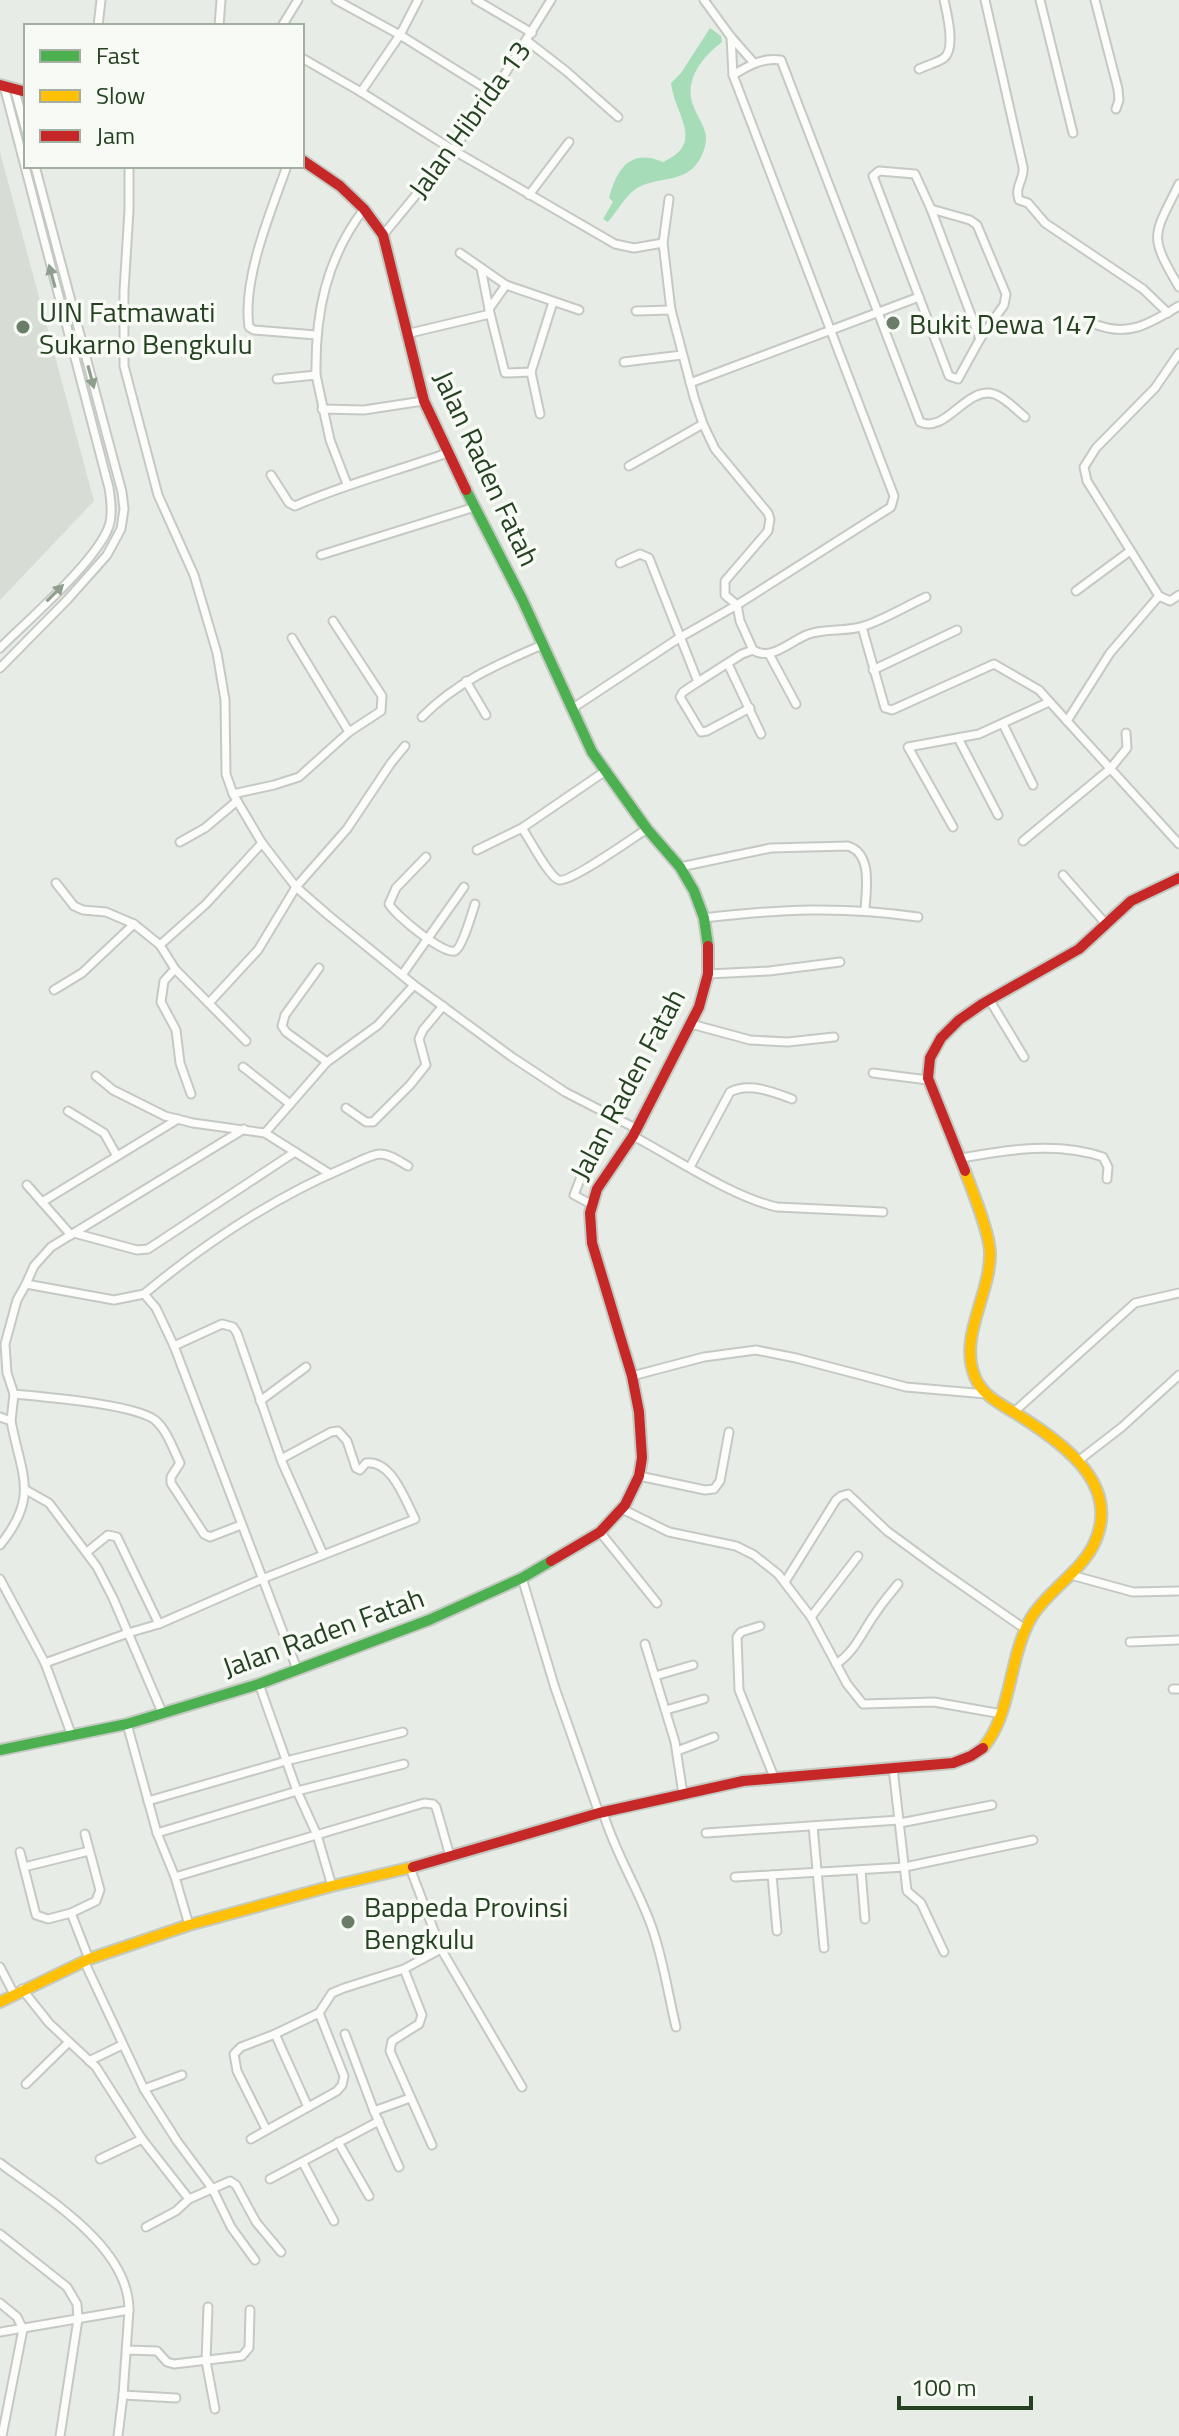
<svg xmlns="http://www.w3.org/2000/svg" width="1179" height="2436" viewBox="0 0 1179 2436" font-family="'Titillium Web',sans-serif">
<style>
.built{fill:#d7ddd4}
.water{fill:#a6ddb8}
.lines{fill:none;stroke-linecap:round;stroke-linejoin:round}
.street-casing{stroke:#c5c9c3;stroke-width:11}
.fast-casing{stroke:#c4cac2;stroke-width:14}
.slow-casing{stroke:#c4cac2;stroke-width:14}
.jam-casing{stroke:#c4cac2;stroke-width:14}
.street{stroke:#fcfcfb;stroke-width:7}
.fast{stroke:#4caf50;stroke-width:10}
.slow{stroke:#ffc107;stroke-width:10}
.jam{stroke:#c62828;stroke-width:10}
.oneway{fill:#909e8e}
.poi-dot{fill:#697d67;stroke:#f7faf5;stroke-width:3}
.labels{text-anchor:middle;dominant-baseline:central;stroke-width:7;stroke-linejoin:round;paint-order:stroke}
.street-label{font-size:28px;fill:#254122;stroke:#f7faf5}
.poi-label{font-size:28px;fill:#254122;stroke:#f7faf5;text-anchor:start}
</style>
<rect width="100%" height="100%" fill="#e8ece6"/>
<polygon class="built" points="0,152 94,501 0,600"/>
<path class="water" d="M710,28L721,36L722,42C702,57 684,80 693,105C701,126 713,133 701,157C688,183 664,176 641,186C627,192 618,211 608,222L603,219L613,202L609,198C617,169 630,148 663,162C706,143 675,116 671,83L681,73Z"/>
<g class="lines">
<g class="street-casing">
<g id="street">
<polyline points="336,0 400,35 418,0"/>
<polyline points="476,0 532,33"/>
<polyline points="704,0 731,37 754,63"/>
<path d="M985,0L1023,167C1025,179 1014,186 1019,200L1028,203L1045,223L1143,289L1168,313"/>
<polyline points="1040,0 1073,133"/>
<polyline points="1095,0 1118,89 1119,100 1116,109"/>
<polyline points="98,26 101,0"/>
<polyline points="219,26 221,0"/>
<polyline points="282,26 298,0"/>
<polyline points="731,37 733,75"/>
<polyline points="526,40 566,71 618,117"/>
<polyline points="302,58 361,92 453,150 615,244 634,248 663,243"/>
<path d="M919,69C927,65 937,63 944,58C956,49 947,13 944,0"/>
<polyline points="15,91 26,131"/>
<polyline points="361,92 400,35 493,93"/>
<polyline points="129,166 129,210 124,291 124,366 158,495 194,575 217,653 225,700 226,774 233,794 262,843 296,887 328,915 414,985 512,1057 565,1092 637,1129"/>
<path d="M287,166C271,211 242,279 249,327L254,330L316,335"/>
<path d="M1179,184C1153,237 1148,234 1179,287"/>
<polyline points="529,195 569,142"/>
<polyline points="383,235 453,150 493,93 551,0"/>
<polyline points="460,253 506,285 579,310"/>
<polyline points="481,268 489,309"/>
<polyline points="506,285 489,309 505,373 531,372 553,302"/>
<polyline points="919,297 949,376 958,379 980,339 1004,305 1006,294 977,225 970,220 931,209"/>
<polyline points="636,311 671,310"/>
<path d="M1097,325C1130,337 1150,323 1179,306"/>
<polyline points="406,334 490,314"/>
<polyline points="1179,353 1155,388 1096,448 1084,467 1087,481 1159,596 1170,601 1179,595"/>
<polyline points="624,362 682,355"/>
<polyline points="531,372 540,414"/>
<path d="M316,375C315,313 326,259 364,209"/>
<polyline points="277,379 316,375 330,440 347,484"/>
<polyline points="690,383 919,297 873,176 879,171 915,174 931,209 980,339"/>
<polyline points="322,409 364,410 423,401"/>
<polyline points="629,466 703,424"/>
<path d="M271,475L289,503L295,506C345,484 397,471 447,453"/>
<polyline points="321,555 475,507"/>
<path d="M620,563L640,554L649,558L698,682L742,654L753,650C772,662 791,640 809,634C827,628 847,632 864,626C885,619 906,606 926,597"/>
<polyline points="1076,591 1130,551"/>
<polyline points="1159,596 1110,653 1067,721 1179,844"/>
<polyline points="862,627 885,708 892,710 994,664 1039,690 1067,721"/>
<polyline points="292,638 349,732"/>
<path d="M0,648C28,620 97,561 109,526C113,514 111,500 109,488L4,86"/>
<path d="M753,650L740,621L737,605L891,507L894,496L733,75C748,66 763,57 781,60L920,422C946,434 966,386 994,394C1006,398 1015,409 1025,417"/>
<polyline points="769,654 796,704"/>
<polyline points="728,664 761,734"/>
<polyline points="0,668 67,600 107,555 121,529 124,509 122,492 35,166"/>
<polyline points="873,670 957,630"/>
<polyline points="466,681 486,715"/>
<polyline points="698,682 683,692 680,697 701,732 707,731 750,708"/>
<polyline points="573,708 679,638 737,605 725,595 725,581 768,531 770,519 768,513 715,449 703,424 694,397 671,310 663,243 669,199"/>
<path d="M422,717C456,682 498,664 542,645"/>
<polyline points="1003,724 1033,785"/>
<polyline points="958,738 998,815"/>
<polyline points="233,794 274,785 299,777 349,732 381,711 382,696 333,621"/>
<polyline points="953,827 908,747 979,734 1049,702"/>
<path d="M522,828C529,838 549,877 559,880C570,883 634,837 647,829"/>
<polyline points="1023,841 1110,769 1127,748 1126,733"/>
<polyline points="180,842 205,828 237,801"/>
<polyline points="477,850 522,828 604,772"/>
<path d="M426,857L396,888L389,904C394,914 443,955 455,951C462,948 472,913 475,904"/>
<path d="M680,867L771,848L848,846C873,854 866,890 865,910"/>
<polyline points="1063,875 1105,923"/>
<polyline points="56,883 74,906 83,910 106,912 134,924 160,945 206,904 262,843"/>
<path d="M704,918C779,909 843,906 918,917"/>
<polyline points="160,945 175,969 246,1041"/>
<polyline points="319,968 285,1015 282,1026 286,1032 327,1062"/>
<polyline points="175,969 164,981 161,1002 176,1030 180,1063 191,1094"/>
<polyline points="708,974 769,971 840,962"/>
<polyline points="402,975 464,887"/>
<polyline points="54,990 82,973 134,924"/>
<polyline points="989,999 1024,1057"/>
<polyline points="209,1003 258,950 296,887 347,829 391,763 405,746"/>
<polyline points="691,1024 750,1040 788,1042 834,1037"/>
<polyline points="243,1067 290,1104"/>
<polyline points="873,1073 928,1080"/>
<polyline points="96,1076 113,1090 165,1116 193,1123 265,1133 330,1174"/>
<polyline points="346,1108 366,1122 373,1122 410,1085 426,1065 419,1039 423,1030 443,1006"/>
<polyline points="68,1111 104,1133 117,1156"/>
<polyline points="265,1133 327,1062 378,1025 414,985"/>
<path d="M633,1136C675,1158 732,1197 777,1207L883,1212"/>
<path d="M961,1158C1007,1150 1057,1141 1103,1157L1108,1167L1107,1179"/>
<path d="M690,1167L730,1092C749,1082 774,1092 792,1099"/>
<polyline points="584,1169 574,1195 591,1204"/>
<polyline points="27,1185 71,1235"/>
<polyline points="42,1202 178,1119"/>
<polyline points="74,1233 137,1250 148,1249 295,1152"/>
<polyline points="26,1284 34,1266 51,1247 244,1129"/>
<path d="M144,1294C204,1244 273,1198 346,1167C356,1163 369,1155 380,1154C390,1154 399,1161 408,1166"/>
<polyline points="174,1346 222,1324 233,1327 237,1333 282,1462 323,1554"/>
<polyline points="632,1376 704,1357 756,1350 796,1358 906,1387 986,1394"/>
<path d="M14,1394C44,1397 134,1404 155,1420C167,1430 173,1449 180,1463L171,1477V1483L204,1534L210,1537L241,1525"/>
<polyline points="260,1401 306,1367"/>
<polyline points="1014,1412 1135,1303 1179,1293"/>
<path d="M0,1417L11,1421C21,1475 40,1496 0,1545"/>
<polyline points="11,1421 14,1394 7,1373 5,1344 17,1300 26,1284 114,1300 144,1294 156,1308 174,1346 297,1669"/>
<polyline points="1078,1461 1122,1427 1179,1375"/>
<polyline points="639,1476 705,1490 714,1489 720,1481 729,1432"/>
<polyline points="26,1490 49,1503 97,1567 113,1598 162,1712"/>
<polyline points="622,1509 669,1532 736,1546 754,1555 778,1574 811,1617 847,1684 863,1704 934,1702 1002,1714"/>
<polyline points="600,1532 657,1603"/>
<polyline points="87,1552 108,1535 117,1537 159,1624"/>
<polyline points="1071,1575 1133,1592 1179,1591"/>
<polyline points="522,1578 555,1688 599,1813"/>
<polyline points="0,1579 45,1663 72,1736"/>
<polyline points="785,1582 836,1500 841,1496 848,1494 887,1531 936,1567 1025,1629"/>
<polyline points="811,1617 858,1556"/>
<polyline points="760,1626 741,1632 737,1637 739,1690 774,1777"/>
<polyline points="1130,1642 1179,1640"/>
<polyline points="645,1644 675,1742 683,1794"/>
<path d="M45,1663L128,1633L159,1624L262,1579L415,1519C405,1500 392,1460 366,1463L360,1470L356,1468L347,1441L338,1431L331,1432L281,1459"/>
<path d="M836,1664C855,1652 862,1632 875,1614C882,1603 890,1594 898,1584"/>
<polyline points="655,1676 693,1665"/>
<polyline points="259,1684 297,1791 317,1835 332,1886"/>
<polyline points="1173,1689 1179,1689"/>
<polyline points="666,1710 704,1699"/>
<polyline points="127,1724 157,1833 175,1877 189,1925"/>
<polyline points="677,1751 714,1737"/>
<polyline points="893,1768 907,1891 921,1903 944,1952"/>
<polyline points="148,1801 286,1761 403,1732"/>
<path d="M603,1812C614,1851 637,1886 651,1925C663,1957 668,1994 676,2027"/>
<polyline points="900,1823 992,1805"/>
<polyline points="813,1826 824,1948"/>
<polyline points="157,1833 297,1791 404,1764"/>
<polyline points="706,1833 899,1820"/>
<polyline points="20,1852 36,1915 48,1919 71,1913 96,1901 100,1890 85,1834"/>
<polyline points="24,1867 89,1851"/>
<polyline points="410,1868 441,1949 522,2087"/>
<polyline points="861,1870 865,1919"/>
<polyline points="772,1875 777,1931"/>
<polyline points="175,1877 424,1803 433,1804 436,1807 450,1856"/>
<polyline points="735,1877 905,1867 1033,1840"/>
<polyline points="71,1913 89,1959"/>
<polyline points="84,1961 144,2089 177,2141 212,2188 231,2227 255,2260"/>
<polyline points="0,1967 14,1994"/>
<polyline points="404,1969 422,2015 419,2024 392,2041 390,2051 432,2145"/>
<polyline points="22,1989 49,2023 96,2067 142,2139 189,2199"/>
<polyline points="275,2034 308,2107"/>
<polyline points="345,2034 374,2111 399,2167"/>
<polyline points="89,2061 122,2045"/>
<polyline points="26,2084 68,2043"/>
<polyline points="144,2089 182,2075"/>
<polyline points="374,2111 410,2098"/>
<polyline points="266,2129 237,2071 234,2054 241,2047 275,2034 319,2013"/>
<polyline points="251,2139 337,2091 342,2085 344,2076 319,2013 332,1993 344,1988 404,1969 441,1949"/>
<polyline points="338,2142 369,2196"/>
<polyline points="100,2159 142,2139"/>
<path d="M0,2163C46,2198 129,2246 129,2310L123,2395L118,2436"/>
<polyline points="303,2163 334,2221"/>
<polyline points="270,2179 379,2121"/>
<polyline points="146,2227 176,2211 189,2199 230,2181 236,2185 256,2222 281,2252"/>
<polyline points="0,2234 67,2287 77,2304 78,2319 60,2436"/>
<polyline points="0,2303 17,2317 23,2329 2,2436"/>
<polyline points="208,2307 206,2361 215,2409"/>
<polyline points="0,2332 129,2310"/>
<polyline points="127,2350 157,2351 167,2362 174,2364 242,2356 249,2348 250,2310"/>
<polyline points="123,2395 176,2398"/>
</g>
</g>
<g class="fast-casing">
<g id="fast">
<polyline points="466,490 522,599 592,752 647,829 680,867 694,891 704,918 708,946"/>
<polyline points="0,1750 127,1724 259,1684 429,1620 522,1578 551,1561"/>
</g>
</g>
<g class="slow-casing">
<g id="slow">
<path d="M965,1171C973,1193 989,1231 990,1252C991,1294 958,1337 975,1377C983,1397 1003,1405 1020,1416C1064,1444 1122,1485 1094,1544C1080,1573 1048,1590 1031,1618C1008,1659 1012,1714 983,1748"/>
<polyline points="0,2002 89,1959 189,1925 332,1886 413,1867"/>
</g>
</g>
<g class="jam-casing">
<g id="jam">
<polyline points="0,85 26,92"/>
<polyline points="302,160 340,186 364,209 383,235 424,401 466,490"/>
<polyline points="965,1171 928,1078 930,1058 941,1038 959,1020 982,1004 1079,949 1131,901 1179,878"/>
<polyline points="551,1561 600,1532 625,1505 639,1476 642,1458 639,1412 632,1376 592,1243 590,1213 597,1189 633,1136 699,1007 708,974 708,946"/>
<polyline points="413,1867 599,1813 743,1781 953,1763 971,1756 983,1748"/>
</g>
</g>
<use href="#street" class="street"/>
<use href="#fast" class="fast"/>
<use href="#slow" class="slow"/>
<use href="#jam" class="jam"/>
</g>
<defs><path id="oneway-solid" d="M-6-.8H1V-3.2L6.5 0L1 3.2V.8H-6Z" transform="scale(2)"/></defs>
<g class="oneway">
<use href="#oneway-solid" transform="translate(52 276) rotate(-105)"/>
<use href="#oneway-solid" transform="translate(91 377) rotate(75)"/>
<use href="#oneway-solid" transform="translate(55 593) rotate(-45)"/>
</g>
<g class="poi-dot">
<circle cx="893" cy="323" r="8"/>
<circle cx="23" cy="327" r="8"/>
<circle cx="348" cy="1922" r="8"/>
</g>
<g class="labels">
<g class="street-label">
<text transform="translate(469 119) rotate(-54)">Jalan Hibrida 13</text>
<text transform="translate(487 468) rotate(65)">Jalan Raden Fatah</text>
<text transform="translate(627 1084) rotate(-62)">Jalan Raden Fatah</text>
<text transform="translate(323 1632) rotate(-20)">Jalan Raden Fatah</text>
</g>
<g class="poi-label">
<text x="39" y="311">UIN Fatmawati<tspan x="39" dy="32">Sukarno Bengkulu</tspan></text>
<text x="909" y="323">Bukit Dewa 147</text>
<text x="364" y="1906">Bappeda Provinsi<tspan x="364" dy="32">Bengkulu</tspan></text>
</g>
</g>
<rect x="24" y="24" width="280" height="144" fill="#f7faf5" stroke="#a3b0a1" stroke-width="2"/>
<rect x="40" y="50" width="40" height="12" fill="#4caf50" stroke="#a3b0a1" stroke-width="2"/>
<text x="96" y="64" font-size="24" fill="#254122">Fast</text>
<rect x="40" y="90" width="40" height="12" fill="#ffc107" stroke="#a3b0a1" stroke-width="2"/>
<text x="96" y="104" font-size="24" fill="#254122">Slow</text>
<rect x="40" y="130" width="40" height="12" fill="#c62828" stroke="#a3b0a1" stroke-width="2"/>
<text x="96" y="144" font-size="24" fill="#254122">Jam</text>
<path d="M899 2396v12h132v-12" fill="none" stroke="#254122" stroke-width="4"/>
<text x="911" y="2396" font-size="24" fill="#254122" stroke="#f7faf5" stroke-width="6" paint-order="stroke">100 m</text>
</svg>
